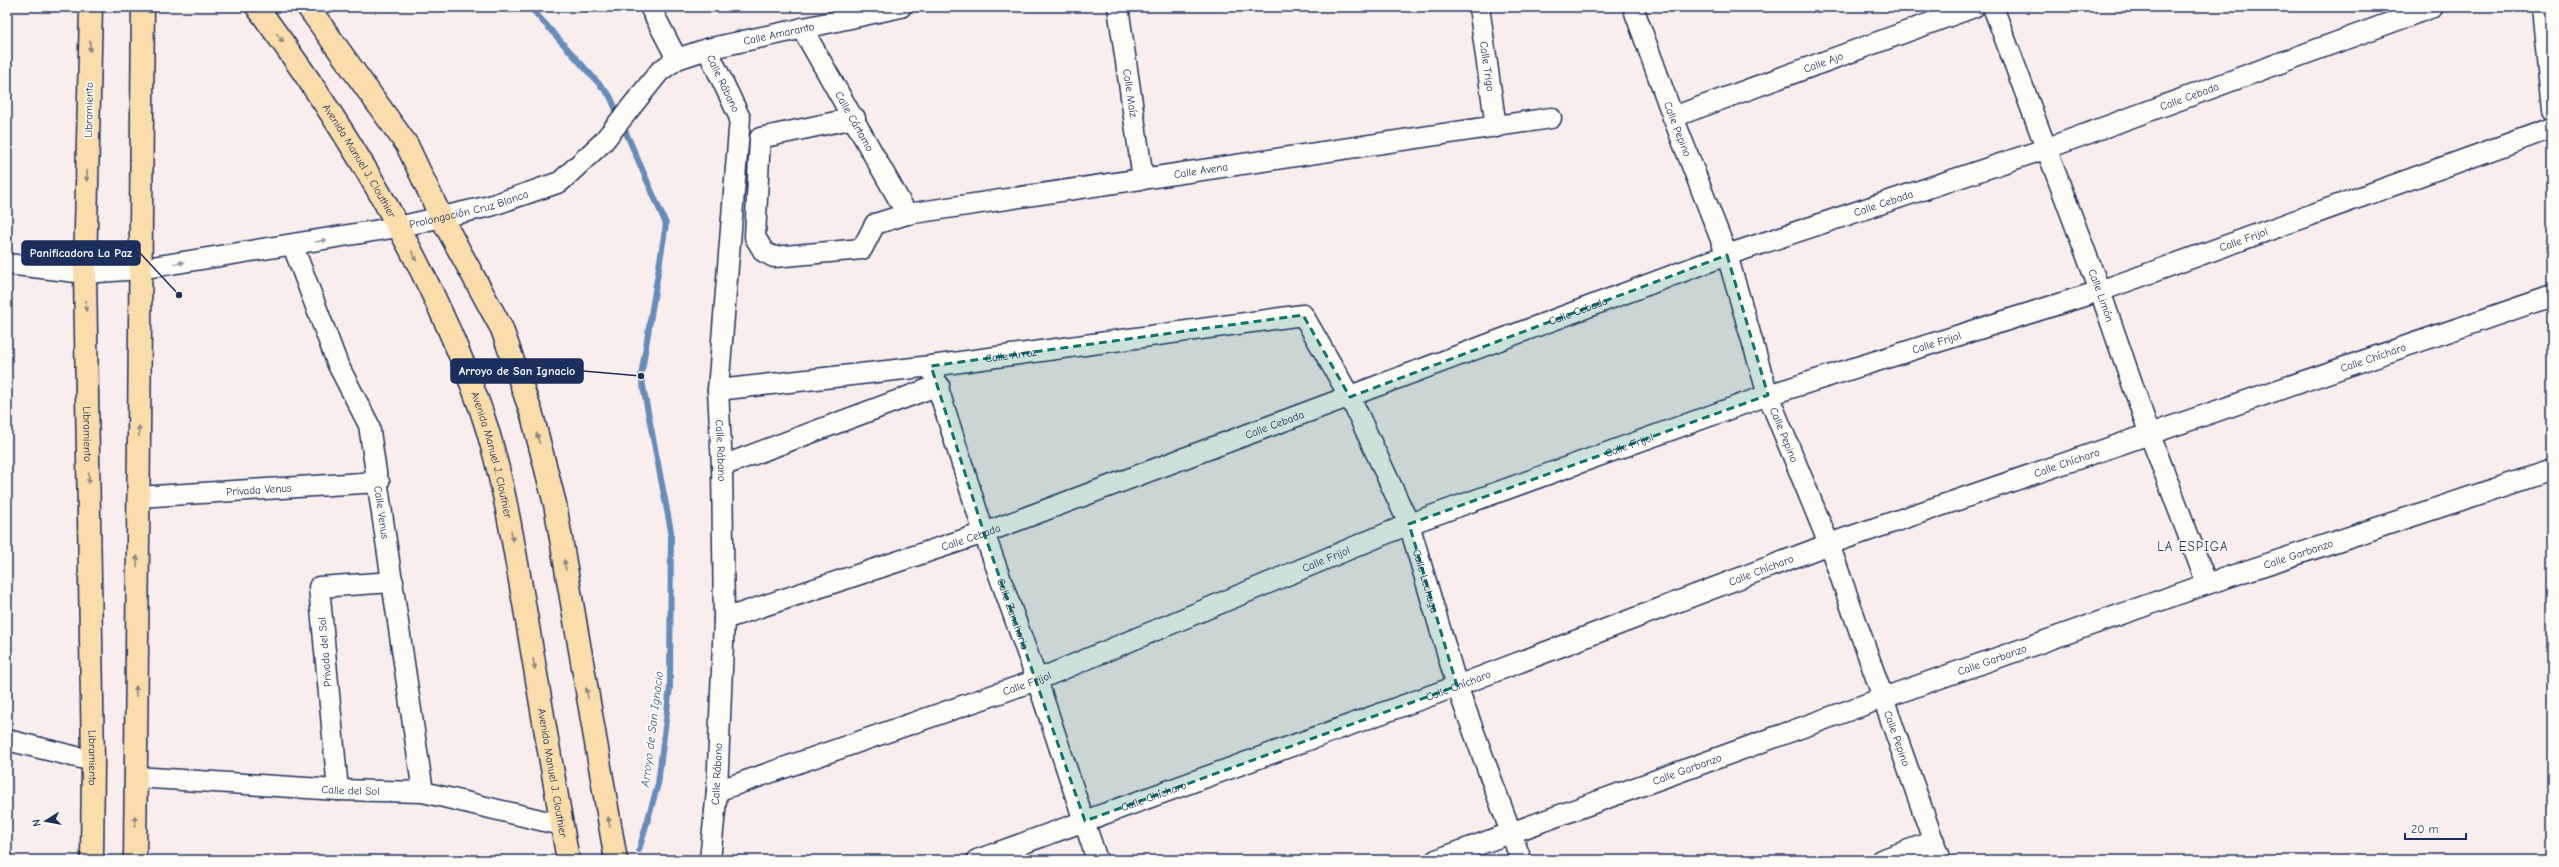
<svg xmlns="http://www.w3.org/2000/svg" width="2559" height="867" viewBox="0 0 2559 867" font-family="'Comic Neue',sans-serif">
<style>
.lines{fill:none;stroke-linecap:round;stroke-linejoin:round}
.stream{stroke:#668cb9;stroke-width:6}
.minor-casing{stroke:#1b2f5e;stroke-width:23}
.major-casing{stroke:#1b2f5e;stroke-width:25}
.minor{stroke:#fdfcf7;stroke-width:20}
.major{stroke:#faddab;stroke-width:22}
.oneway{fill:#8a8684}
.oneway2{fill:#8c96aa}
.marked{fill:#0f766e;fill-opacity:0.2;stroke:#0f766e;stroke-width:3;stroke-dasharray:8 5;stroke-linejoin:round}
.labels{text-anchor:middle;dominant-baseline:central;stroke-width:3.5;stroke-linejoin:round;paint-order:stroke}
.street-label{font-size:11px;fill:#1b2f5e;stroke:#fdfcf7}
.water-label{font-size:12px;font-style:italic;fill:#3a5684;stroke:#fdfcf7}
.quarter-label{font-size:13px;letter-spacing:1px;fill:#1b2f5e;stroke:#fdfcf7}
.leader{fill:none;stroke:#1b2f5e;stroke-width:1.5}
.callout-dot{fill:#1b2f5e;stroke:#fdfcf7;stroke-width:1.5}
.callout{fill:#1b2f5e;stroke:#1b2f5e;stroke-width:1.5}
.callout-label{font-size:12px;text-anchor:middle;font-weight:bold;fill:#fff}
</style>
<rect width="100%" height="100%" fill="#f9edee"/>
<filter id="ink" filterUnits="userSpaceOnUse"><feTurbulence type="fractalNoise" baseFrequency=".025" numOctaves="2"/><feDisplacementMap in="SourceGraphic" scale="8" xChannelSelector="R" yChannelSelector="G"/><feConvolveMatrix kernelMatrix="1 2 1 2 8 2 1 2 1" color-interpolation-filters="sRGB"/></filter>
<g filter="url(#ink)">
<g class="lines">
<polyline class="stream" points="530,7 610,96 666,224 641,376 671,531 670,687 658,784 639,850"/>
<g class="minor-casing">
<g id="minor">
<polyline points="650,7 677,59"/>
<path id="s1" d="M1118,7L1143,179"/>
<path id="s2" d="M1479,7L1496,127"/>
<path id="s3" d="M1633,7L1673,117L1727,255L1768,395L1829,544L1940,860"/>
<path id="s4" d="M1993,7L2100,291L2150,435L2207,584"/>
<polyline points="2542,7 2552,110"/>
<path id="s5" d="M802,28L907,214"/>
<path id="s6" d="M707,49L740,118L718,390L722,466L724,619L717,791L710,860"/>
<path id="s7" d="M1673,117L1974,7"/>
<path id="s8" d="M855,118L760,138L755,237L764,252L774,257L862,249L875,224L907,214L1551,118"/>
<path id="s9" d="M293,246L338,365L369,425L423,792"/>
<path id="s10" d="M7,264L85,273L140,269L398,227L490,206L560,182L603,142L660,71L677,59L707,49L901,7"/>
<path id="s11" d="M931,366L984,533L1037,680L1097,860"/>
<path id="s12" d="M718,390L931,366L1303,315L1350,397L1409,524L1457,686L1521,860"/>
<polyline points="722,466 939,385"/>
<path id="s13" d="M138,497L379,482"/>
<path id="s14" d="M724,619L984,533L1727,255L2045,149L2433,7"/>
<polyline points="7,740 93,761"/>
<path id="s15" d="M136,777L338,790L423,792L561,825"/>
<polyline points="338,790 319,587 393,582"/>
<path id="s16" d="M717,791L1037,680L1409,524L1768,395L2100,291L2552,128"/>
<path id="s17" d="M977,860L1457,686L1829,544L2552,296"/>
<path id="s18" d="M1436,860L1883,698L2207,584L2552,470"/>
<polyline points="1881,860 1934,841"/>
</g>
</g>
<g class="major-casing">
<g id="major">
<path id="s19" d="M91,7L85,273L93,761L92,860"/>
<path id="s20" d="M257,7C349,131 429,264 481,410C503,474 513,542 525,609C539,693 553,776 568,860"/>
<polyline points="308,7 407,145 441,217 502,329 532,415 555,504 616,860"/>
<polyline points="135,860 143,7"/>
</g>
</g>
<use href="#minor" class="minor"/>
<use href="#major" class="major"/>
</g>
<defs><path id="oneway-solid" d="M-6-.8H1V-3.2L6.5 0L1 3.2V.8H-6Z"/></defs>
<g class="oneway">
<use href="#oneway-solid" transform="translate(280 38) rotate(53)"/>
<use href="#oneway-solid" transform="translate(90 46) rotate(91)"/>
<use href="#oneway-solid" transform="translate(87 176) rotate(91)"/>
<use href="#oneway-solid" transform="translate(414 256) rotate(62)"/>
<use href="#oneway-solid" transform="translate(86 306) rotate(89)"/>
<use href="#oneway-solid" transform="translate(139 431) rotate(-89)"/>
<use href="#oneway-solid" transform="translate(538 438) rotate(-104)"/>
<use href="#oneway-solid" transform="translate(89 478) rotate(89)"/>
<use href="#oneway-solid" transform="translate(512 536) rotate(80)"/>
<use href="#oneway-solid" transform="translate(137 561) rotate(-90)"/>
<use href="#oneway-solid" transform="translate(565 565) rotate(-100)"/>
<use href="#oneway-solid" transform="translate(534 664) rotate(80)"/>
<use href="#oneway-solid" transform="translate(136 691) rotate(-90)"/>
<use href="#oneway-solid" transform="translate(587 693) rotate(-100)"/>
<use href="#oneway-solid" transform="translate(135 821) rotate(-90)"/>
<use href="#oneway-solid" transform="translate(609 822) rotate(-100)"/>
</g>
<g class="oneway2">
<use href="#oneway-solid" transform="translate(321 241) rotate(-10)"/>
<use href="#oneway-solid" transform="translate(179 263) rotate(-9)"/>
</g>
</g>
<path class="marked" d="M1727,255L1768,395L1409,524L1457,686L1085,821L984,533L931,366L1303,315L1350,397Z"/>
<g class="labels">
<g class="street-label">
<text stroke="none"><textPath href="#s10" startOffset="839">Calle Amaranto</textPath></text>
<text stroke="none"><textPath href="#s7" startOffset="160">Calle Ajo</textPath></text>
<text stroke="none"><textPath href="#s2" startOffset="60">Calle Trigo</textPath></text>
<text stroke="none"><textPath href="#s6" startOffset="38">Calle Rábano</textPath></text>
<text stroke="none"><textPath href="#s1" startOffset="87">Calle Maíz</textPath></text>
<text stroke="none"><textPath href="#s14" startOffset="1556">Calle Cebada</textPath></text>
<text transform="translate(89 110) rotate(-89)">Libramiento</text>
<text stroke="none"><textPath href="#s5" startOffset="107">Calle Cártamo</textPath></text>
<text stroke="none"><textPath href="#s3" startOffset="130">Calle Pepino</textPath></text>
<text stroke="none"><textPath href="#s20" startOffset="185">Avenida Manuel J. Clouthier</textPath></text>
<text stroke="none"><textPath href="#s8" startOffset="672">Calle Avena</textPath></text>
<text stroke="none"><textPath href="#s14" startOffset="1232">Calle Cebada</textPath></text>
<text stroke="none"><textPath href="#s10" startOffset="468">Prolongación Cruz Blanca</textPath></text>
<text stroke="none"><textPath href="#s16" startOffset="1624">Calle Frijol</textPath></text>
<text stroke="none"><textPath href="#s4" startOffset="308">Calle Limón</textPath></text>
<text stroke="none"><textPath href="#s14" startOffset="908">Calle Cebada</textPath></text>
<text stroke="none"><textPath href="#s16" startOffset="1300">Calle Frijol</textPath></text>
<text stroke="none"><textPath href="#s12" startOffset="295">Calle Arroz</textPath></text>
<text stroke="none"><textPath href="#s17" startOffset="1484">Calle Chícharo</textPath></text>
<text stroke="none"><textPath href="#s14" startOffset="584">Calle Cebada</textPath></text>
<text stroke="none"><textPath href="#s19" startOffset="427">Libramiento</textPath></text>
<text stroke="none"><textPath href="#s3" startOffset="454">Calle Pepino</textPath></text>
<text stroke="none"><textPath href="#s16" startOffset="976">Calle Frijol</textPath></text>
<text stroke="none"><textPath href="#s6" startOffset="410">Calle Rábano</textPath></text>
<text stroke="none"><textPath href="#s20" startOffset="509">Avenida Manuel J. Clouthier</textPath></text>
<text stroke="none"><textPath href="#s17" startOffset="1160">Calle Chícharo</textPath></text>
<text stroke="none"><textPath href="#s13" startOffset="121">Privada Venus</textPath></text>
<text stroke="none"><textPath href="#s9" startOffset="283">Calle Venus</textPath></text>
<text stroke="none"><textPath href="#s14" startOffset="260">Calle Cebada</textPath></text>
<text stroke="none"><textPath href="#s18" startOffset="915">Calle Garbanzo</textPath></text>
<text stroke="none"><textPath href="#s16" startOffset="652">Calle Frijol</textPath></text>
<text stroke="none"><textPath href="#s17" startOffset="836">Calle Chícharo</textPath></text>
<text stroke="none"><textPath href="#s12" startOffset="884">Calle Lechuga</textPath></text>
<text stroke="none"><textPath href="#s11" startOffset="261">Calle Zanahoria</textPath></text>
<text transform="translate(325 652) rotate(-95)">Privada del Sol</text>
<text stroke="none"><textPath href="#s18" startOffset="591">Calle Garbanzo</textPath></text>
<text stroke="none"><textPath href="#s16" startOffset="328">Calle Frijol</textPath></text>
<text stroke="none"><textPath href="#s17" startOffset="512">Calle Chícharo</textPath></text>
<text stroke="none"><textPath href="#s3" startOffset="778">Calle Pepino</textPath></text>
<text stroke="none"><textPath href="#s19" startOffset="751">Libramiento</textPath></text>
<text stroke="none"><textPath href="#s18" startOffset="267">Calle Garbanzo</textPath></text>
<text stroke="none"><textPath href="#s20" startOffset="833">Avenida Manuel J. Clouthier</textPath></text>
<text transform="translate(717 774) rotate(-87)">Calle Rábano</text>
<text stroke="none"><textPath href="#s15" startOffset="215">Calle del Sol</textPath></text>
<text stroke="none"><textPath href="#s17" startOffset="188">Calle Chícharo</textPath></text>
</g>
<g class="water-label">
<text transform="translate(652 729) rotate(-83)">Arroyo de San Ignacio</text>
</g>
<g class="quarter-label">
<text x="2193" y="546">LA ESPIGA</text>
</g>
</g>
<path class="leader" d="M179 295L140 253M641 376L583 371"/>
<g class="callout-dot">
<circle cx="179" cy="295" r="4"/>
<circle cx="641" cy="376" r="4"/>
</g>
<g class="callout">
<rect x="22" y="241" width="118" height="24" rx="4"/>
<rect x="451" y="359" width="132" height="24" rx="4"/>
</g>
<g class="callout-label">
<text x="81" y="257">Panificadora La Paz</text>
<text x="517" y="375">Arroyo de San Ignacio</text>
</g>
<rect width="2559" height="867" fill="none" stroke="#fdfcf7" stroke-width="24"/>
<rect x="12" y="12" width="2535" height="843" fill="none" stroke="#1b2f5e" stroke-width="1.5" filter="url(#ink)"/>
<g transform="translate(46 821) rotate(259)" stroke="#fdfcf7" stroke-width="3" paint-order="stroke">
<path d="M0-3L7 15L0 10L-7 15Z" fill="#1b2f5e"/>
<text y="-6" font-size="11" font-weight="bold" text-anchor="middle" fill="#1b2f5e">N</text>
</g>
<path d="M2405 833v6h61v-6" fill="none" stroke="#1b2f5e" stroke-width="2"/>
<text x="2411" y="833" font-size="12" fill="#1b2f5e" stroke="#fdfcf7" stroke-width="3" paint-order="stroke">20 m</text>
</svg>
